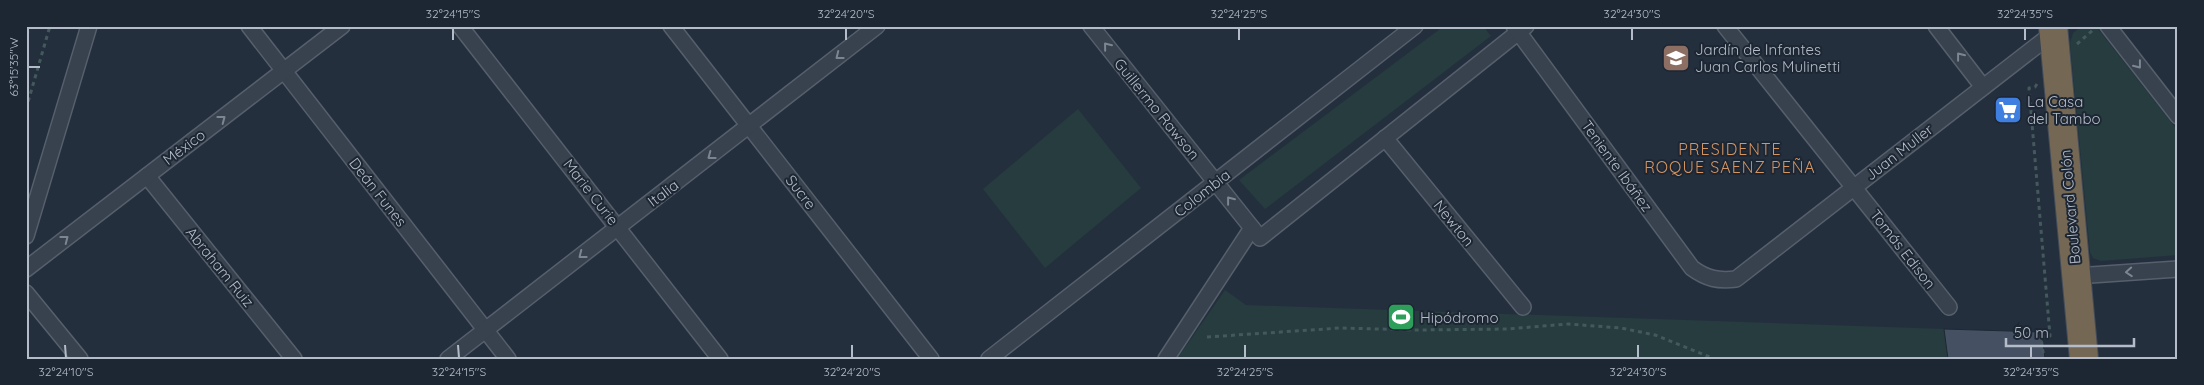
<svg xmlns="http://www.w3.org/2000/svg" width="2204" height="385" viewBox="0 0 2204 385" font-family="Quicksand,sans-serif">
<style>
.green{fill:#263c3f}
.building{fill:#455162;stroke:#1f2835}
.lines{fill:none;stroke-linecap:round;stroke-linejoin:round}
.street-casing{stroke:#565f6c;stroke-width:18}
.highway-casing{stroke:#434c59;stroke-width:30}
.path{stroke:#44595c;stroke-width:3;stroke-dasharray:4 4;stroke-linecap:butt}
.street{stroke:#38414e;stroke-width:15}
.highway{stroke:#746855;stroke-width:28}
.rail{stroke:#5a6575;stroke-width:4;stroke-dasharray:5 5;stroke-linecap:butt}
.oneway{stroke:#7c8592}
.ticks{fill:none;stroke:#b4bcc9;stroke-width:2}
.labels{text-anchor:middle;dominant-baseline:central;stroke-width:4;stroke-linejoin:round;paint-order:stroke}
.poi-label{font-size:15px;fill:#b4bcc9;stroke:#1d2633;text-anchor:start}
.street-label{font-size:15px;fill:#b4bcc9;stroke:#1d2633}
.neighbourhood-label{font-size:16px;letter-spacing:1px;fill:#d59563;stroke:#1d2633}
.neatline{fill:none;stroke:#b4bcc9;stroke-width:2}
.ticks-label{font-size:12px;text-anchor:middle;fill:#b4bcc9}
</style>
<rect width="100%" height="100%" fill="#242f3e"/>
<g class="green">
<polygon points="1444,26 1483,26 1491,36 1265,209 1239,180"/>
<polygon points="2082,26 2094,26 2098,29 2178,131 2178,255 2101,261 2093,258 2090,252 2070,43 2073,33"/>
<polygon points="1078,109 1141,188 1045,268 983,189"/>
<polygon points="1225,290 1246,305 1944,329 1948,359 1177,359"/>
</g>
<polygon class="building" points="1944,329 2042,332 2045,359 1948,359"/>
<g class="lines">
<g class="street-casing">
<g id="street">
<polyline points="249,26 508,359"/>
<polyline points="460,26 720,359"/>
<polyline points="671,26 931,359"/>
<polyline points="1091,26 1260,238 1526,26"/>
<path d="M1514,26L1692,268C1707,279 1718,281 1736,279L2057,30"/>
<polyline points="1725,26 1949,307"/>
<polyline points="1936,26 1983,87"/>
<polyline points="2108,26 2178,116"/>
<polyline points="1385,138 1523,307"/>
<polyline points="147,176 294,359"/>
<polyline points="26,236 89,26"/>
<polyline points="26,269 342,26"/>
<polyline points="2076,276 2178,269"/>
<polyline points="26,293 80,359"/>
<polyline points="448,359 877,26"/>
<polyline points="989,359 1415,26"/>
<polyline points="1166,359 1252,228"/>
</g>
</g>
<g class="highway-casing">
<polyline id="highway" points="2053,26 2084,359"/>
</g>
<g class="path">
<polyline points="2077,44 2093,30"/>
<polyline points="2037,84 2035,87 2029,88 2050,336 2041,337 2044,359"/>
<polyline points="26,109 50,26"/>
<polyline points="1207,337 1340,328 1418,330 1507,329 1568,324 1621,328 1655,335 1715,359"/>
</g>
<use href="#street" class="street"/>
<use href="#highway" class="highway"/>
<polyline class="rail" points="26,36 29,26"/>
</g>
<defs><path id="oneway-chevron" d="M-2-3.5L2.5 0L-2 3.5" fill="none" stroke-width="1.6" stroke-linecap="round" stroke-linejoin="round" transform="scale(1.25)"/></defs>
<g class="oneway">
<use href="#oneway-chevron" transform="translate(1107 46) rotate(-129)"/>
<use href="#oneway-chevron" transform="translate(839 56) rotate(142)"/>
<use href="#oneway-chevron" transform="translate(1960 56) rotate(-128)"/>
<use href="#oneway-chevron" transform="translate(2138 65) rotate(52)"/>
<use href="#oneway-chevron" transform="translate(222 119) rotate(-37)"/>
<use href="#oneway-chevron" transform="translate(711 156) rotate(143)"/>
<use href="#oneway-chevron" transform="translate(1230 200) rotate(-128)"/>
<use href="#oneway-chevron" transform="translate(65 239) rotate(-38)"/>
<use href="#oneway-chevron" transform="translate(582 255) rotate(142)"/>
<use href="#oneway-chevron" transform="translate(2129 272) rotate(176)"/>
</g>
<path class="ticks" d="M453,28V40M846,28V40M1239,28V40M1632,28V40M2025,28V40M28,67H40M65,345L66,358M458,345L459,358M852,345V358M1245,345V358M1638,345V358M2031,345V358"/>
<defs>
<g id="school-square" transform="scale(1.4375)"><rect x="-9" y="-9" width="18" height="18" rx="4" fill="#8d6e63" stroke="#1d2633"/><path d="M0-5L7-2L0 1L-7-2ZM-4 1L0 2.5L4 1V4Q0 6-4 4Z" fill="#fff"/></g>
<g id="supermarket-square" transform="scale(1.4375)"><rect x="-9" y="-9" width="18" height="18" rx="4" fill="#3f7fe0" stroke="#1d2633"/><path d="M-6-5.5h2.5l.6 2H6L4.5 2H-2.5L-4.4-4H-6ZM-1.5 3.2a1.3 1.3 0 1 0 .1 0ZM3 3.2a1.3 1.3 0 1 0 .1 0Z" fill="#fff"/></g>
<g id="stadium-square" transform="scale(1.4375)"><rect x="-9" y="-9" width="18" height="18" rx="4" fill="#2e9e5b" stroke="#1d2633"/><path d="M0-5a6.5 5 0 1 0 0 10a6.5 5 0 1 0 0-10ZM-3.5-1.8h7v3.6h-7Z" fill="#fff"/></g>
</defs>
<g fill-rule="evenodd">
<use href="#school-square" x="1676" y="58"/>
<use href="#supermarket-square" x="2008" y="110"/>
<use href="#stadium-square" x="1401" y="317"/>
</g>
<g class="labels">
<g class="poi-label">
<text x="1695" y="49">Jardín de Infantes<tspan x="1695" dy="17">Juan Carlos Mulinetti</tspan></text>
<text x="2027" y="101">La Casa<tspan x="2027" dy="17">del Tambo</tspan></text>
<text x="1420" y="317">Hipódromo</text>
</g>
<g class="street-label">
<text transform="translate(1157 109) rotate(51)">Guillermo Rawson</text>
<text transform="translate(184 147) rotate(-37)">México</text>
<text transform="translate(1899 152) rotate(-38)">Juan Muller</text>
<text transform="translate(1617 166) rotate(54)">Teniente Ibáñez</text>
<text transform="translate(378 192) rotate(52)">Deán Funes</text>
<text transform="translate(591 192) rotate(52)">Marie Curie</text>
<text transform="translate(801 192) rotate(52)">Sucre</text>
<text transform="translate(663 193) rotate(-37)">Italia</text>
<text transform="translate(1202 193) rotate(-38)">Colombia</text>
<text transform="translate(2070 207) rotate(-95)">Boulevard Colón</text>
<text transform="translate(1454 223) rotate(51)">Newton</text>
<text transform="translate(1903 249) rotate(52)">Tomás Edison</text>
<text transform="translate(220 267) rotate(51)">Abraham Ruiz</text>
</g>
<g class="neighbourhood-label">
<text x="1730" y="149">PRESIDENTE<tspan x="1730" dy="18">ROQUE SAENZ PEÑA</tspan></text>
</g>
</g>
<rect width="2204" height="385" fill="none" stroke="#1d2633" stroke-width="55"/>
<path d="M2006 338v8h128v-8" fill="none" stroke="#b4bcc9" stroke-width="2.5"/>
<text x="2014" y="338" font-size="15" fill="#b4bcc9" stroke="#1d2633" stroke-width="4" paint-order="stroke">50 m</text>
<rect x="28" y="28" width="2148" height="330" class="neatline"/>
<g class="ticks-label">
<text x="453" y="18">32°24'15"S</text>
<text x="846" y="18">32°24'20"S</text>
<text x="1239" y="18">32°24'25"S</text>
<text x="1632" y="18">32°24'30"S</text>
<text x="2025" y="18">32°24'35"S</text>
<text transform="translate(14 67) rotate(-90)" y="4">63°15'35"W</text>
<text x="66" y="376">32°24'10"S</text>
<text x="459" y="376">32°24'15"S</text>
<text x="852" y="376">32°24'20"S</text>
<text x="1245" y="376">32°24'25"S</text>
<text x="1638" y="376">32°24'30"S</text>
<text x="2031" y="376">32°24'35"S</text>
</g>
</svg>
